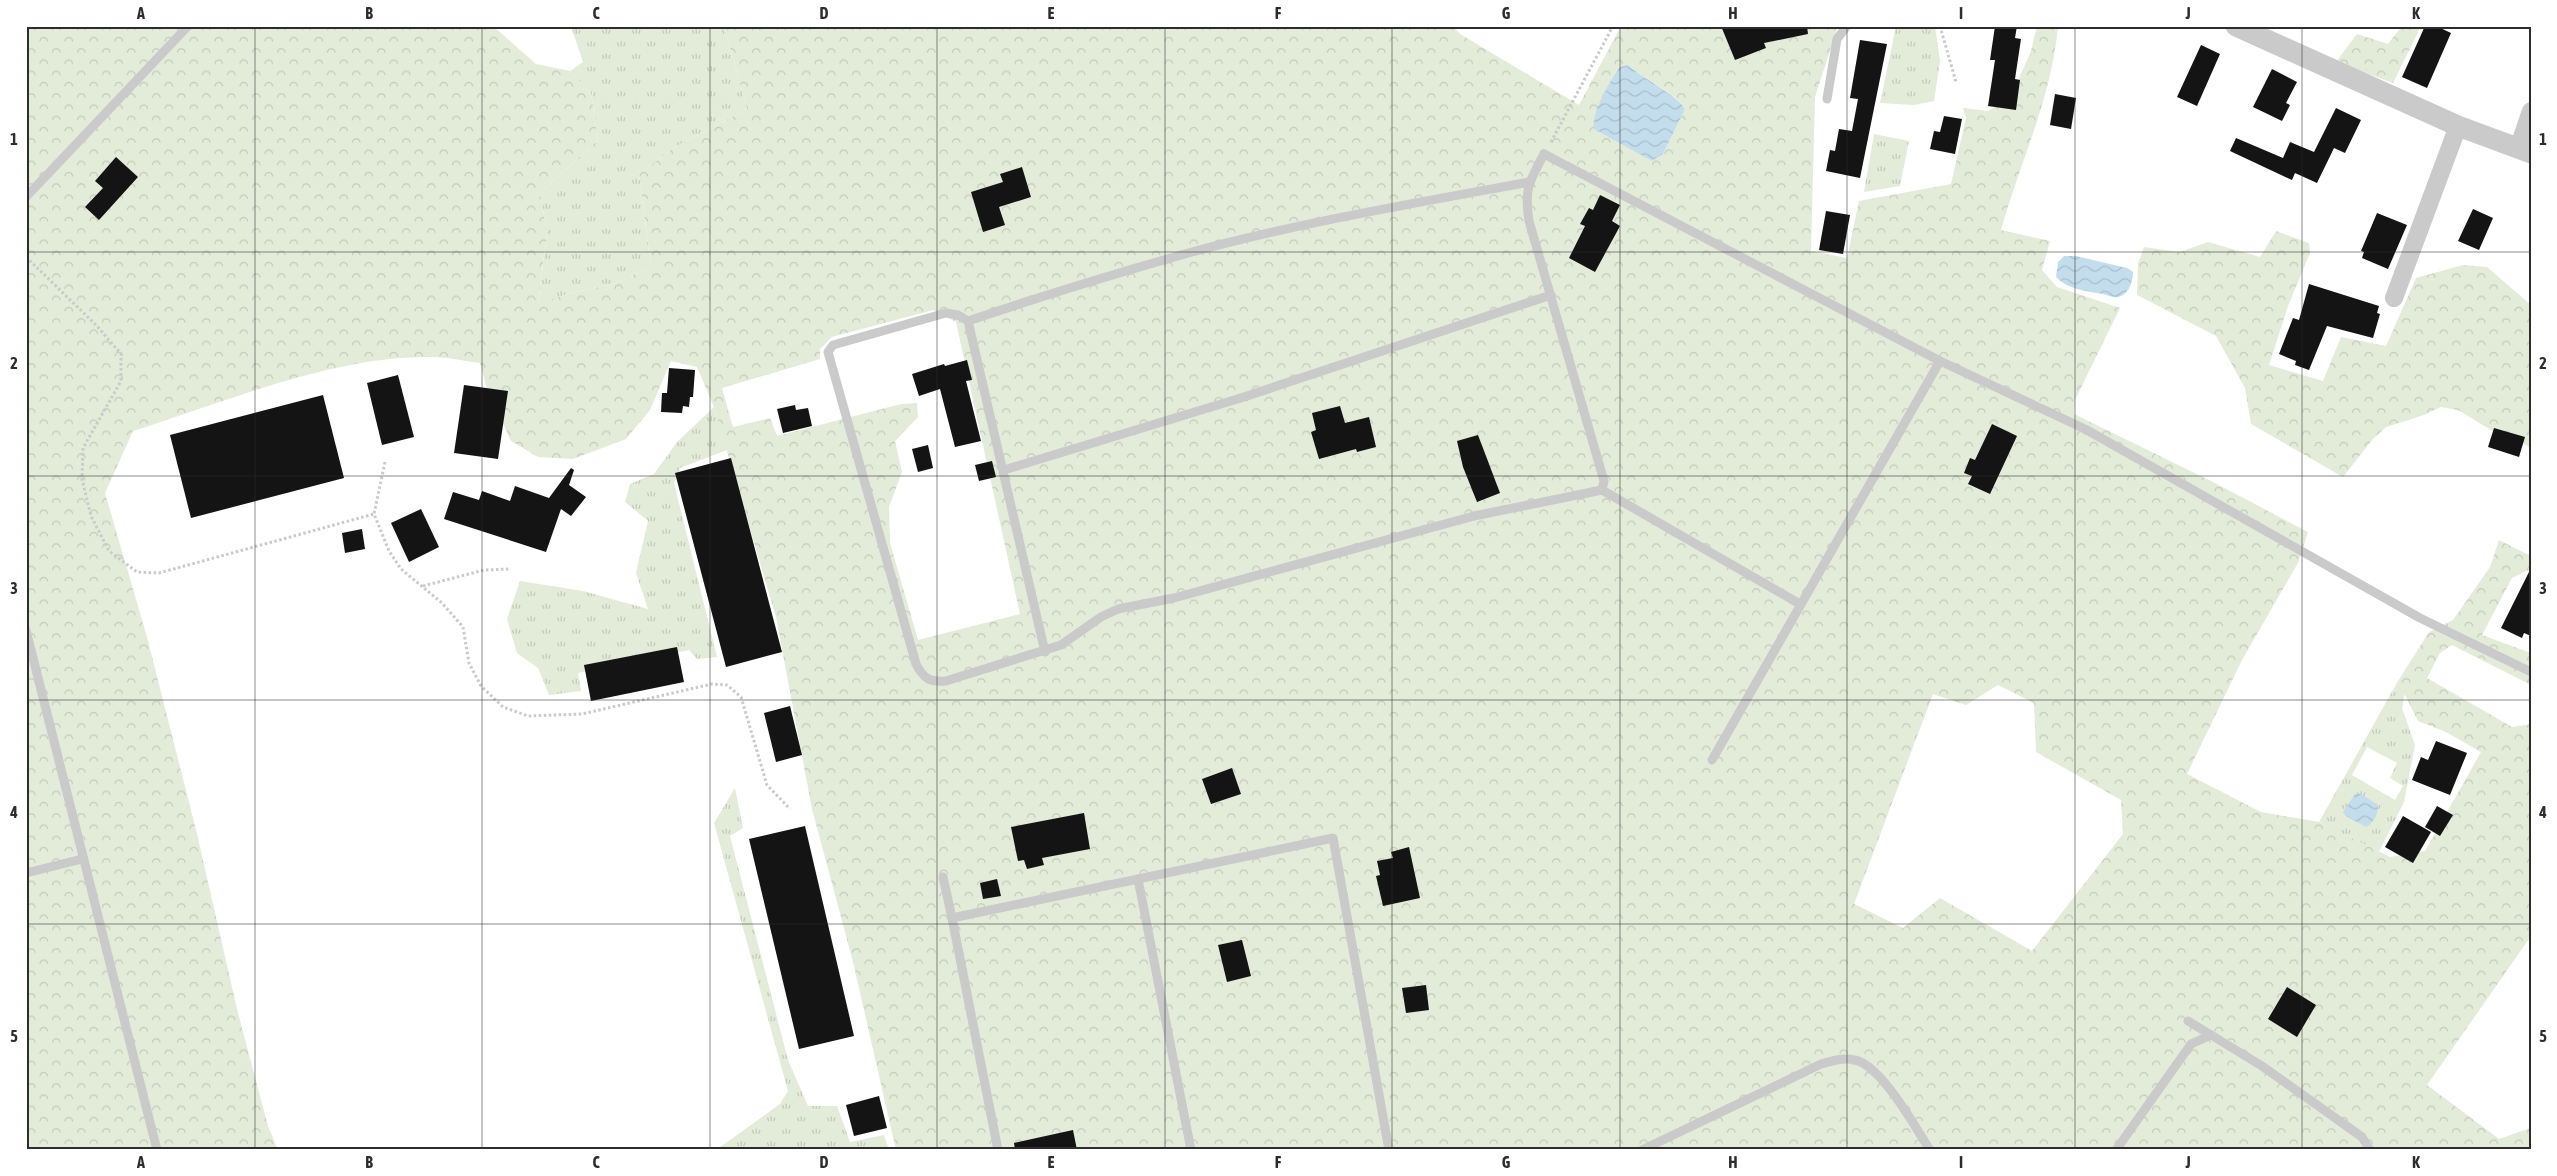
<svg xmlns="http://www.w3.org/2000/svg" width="2557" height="1176" viewBox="0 0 2557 1176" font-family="'Asap Condensed',sans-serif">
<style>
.grass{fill:url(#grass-tufts);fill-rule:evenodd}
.forest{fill:url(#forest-crowns);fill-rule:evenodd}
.water{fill:url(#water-waves)}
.building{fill:#141414}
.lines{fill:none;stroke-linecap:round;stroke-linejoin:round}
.path{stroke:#cacaca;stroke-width:3;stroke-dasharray:2.5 2.5;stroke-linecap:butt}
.service{stroke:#cacaca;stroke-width:9}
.minor{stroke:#cacaca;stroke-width:18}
.tertiary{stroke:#cacaca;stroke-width:21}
.grid{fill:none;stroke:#2d2d2d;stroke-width:1;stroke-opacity:0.55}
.neatline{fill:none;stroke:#2d2d2d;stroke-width:2}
.grid-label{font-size:16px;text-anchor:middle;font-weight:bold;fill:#2d2d2d}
</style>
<defs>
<pattern id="grass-tufts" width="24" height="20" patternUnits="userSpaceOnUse" patternTransform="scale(1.25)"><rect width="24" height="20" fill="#e3ebd9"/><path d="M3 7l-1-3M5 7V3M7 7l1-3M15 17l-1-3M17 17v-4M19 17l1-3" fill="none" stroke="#c3cabb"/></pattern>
<pattern id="forest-crowns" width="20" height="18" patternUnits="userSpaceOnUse" patternTransform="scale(1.25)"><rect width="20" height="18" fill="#e3ebd9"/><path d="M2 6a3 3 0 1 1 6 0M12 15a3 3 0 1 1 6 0" fill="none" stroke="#c3cabb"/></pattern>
<pattern id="water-waves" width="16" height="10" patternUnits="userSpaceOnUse" patternTransform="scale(1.25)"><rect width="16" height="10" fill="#c3dded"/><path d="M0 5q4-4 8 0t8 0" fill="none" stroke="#a8becc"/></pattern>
</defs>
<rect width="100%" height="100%" fill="#fff"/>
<g class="grass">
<polygon points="571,26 724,26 747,109 673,148 639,174 651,266 616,283 567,294 538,305 547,233 540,193 598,140 591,93 570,71 583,62"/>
<polygon points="1896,26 1935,26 1940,61 1934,101 1914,105 1880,103"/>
<polygon points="1874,134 1909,141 1900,186 1864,192"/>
<polygon points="714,407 727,450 680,468 674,483 717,657 697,659 689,650 578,673 581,691 549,695 538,668 517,653 507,619 520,581 583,591 648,609 636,573 648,521 625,502 630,484 654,474 677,442"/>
<path d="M2398,681L2405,692L2402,708L2415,745L2404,802L2379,852L2319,822ZM2367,747L2397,763L2390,778L2403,786L2395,800L2352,775Z"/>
<polygon points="735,788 743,828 730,836 788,1060 808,1106 837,1106 850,1142 884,1135 889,1150 716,1150 780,1104 788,1091 714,823"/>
</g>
<g class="forest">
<path d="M26,26H493L536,64L570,71L591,93L598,140L540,193L547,233L538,304L567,294L616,283L651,266L639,174L673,148L747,109L724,26H1453L1460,34L1579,105L1621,26H1838L1815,97L1811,251L1847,258L1859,201L1951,184L1966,118L1963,108L1988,111L2011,97L2031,51L2037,26H2058C2052,97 2020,162 2001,230L2050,241L2042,270L2057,287L2120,308L2075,400L2074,414L2213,482L2308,532L2298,563L2242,660L2187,774L2261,812L2319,822L2390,857L2425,851L2481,752L2446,732L2418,721L2398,681L2429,632L2453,620L2490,567L2499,540L2531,556V572L2526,571L2512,578L2482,635L2531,653V685L2452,645L2440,653L2427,678L2512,727L2531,724V936L2427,1085L2499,1139L2531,1128V1150H896L853,962L812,809L776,617L714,407L697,367L671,361L650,410L626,439L573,459L538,457L511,441L487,389L480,363C464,361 447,357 431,357C336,355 224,402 133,431L105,493L147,637L197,834L237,1009L268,1126L278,1150H26ZM1628,65C1644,80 1677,93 1685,109L1663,154L1652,161L1639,153ZM933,310L956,322L1020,614L918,640L890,543L889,507L902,472L895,441L918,417L917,403L901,404L777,436L770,418L733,427L722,388L820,359V349L832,337ZM1998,685L2034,703L2036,752L2121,800L2123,834L2032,951L1940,898L1903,928L1854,904L1933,694L1966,705Z"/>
<polygon points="2402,26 2421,26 2393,83 2336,62 2357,34 2388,44"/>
<polygon points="2276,231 2309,243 2310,253 2288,306 2269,365 2323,381 2341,337 2386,346 2416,278 2463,265 2487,267 2531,305 2531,449 2522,442 2496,433 2458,410 2441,407 2424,415 2386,427 2372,440 2343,477 2251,424 2245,388 2216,336 2137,295 2138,264 2144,247 2180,252 2208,242 2260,257"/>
</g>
<g class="water">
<path d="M1628,65C1644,80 1677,94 1685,109L1663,154L1652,161L1594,129C1591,113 1610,81 1620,67Z"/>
<path d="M2064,256H2076L2127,268L2133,272C2133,281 2129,295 2118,297C2114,298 2107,295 2103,294C2086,291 2069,290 2056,277L2058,262Z"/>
<path d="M2355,794H2361L2378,805C2379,812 2373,824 2366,827L2346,816L2343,812Z"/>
</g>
<g class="building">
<polygon points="1721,26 1807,26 1808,34 1764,43 1766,48 1735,60"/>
<polygon points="1995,26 2017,26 2015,38 2021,39 2015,79 2020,80 2016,110 1988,106 1995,60 1990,60"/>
<polygon points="2425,26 2436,26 2451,33 2427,88 2402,77"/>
<polygon points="1860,40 1887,44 1860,178 1826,171 1830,150 1835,151 1839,129 1852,131 1858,99 1850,98"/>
<polygon points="2201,45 2220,54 2197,106 2177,97"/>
<polygon points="2272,69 2297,82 2286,103 2290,105 2282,121 2253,107"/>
<polygon points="2055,94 2076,98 2071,129 2050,125"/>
<polygon points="2336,108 2361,120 2345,153 2334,148 2317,183 2295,173 2292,180 2230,151 2236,138 2283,158 2290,142 2314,152"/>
<polygon points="1944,116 1962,119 1955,154 1930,149 1934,131 1940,132"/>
<polygon points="116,157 138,177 99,220 85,207 103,188 95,181"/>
<polygon points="1022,167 1031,197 999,207 1005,225 983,232 971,192 1003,182 1000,174"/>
<polygon points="1600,195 1620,205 1612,221 1620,226 1595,272 1569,258 1585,226 1580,224 1589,208 1593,210"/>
<polygon points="2473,209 2493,218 2479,250 2458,241"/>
<polygon points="1826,211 1850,215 1843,254 1819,250"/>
<polygon points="2377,213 2407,225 2388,269 2362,258 2364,252 2361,251"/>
<polygon points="2309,284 2379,306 2377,313 2380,314 2373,338 2327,326 2309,370 2295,365 2296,361 2279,354 2293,318 2299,320"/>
<polygon points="967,360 972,380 966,381 981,441 955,447 940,389 919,396 912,374 944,364 945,366"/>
<polygon points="669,368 695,370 693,397 690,397 689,407 683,406 682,413 661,412 662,393 667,393"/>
<polygon points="398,375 414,437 382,445 367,383"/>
<polygon points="464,385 508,391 498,459 454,453"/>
<polygon points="323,395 344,478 191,518 170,435"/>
<polygon points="795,405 796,410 808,408 812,426 783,433 777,409"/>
<polygon points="1340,406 1345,423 1369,417 1376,447 1357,452 1356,449 1319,459 1311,432 1316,430 1312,413"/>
<polygon points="1992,424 2017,436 1990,494 1968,484 1972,476 1964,473 1970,458 1975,460"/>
<polygon points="2494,428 2525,437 2519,457 2488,447"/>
<polygon points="1478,435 1500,493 1477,502 1463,467 1457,441"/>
<polygon points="928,445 933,468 918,472 912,449"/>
<polygon points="731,458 782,652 726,667 675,473"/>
<polygon points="992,461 996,477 979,481 975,465"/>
<polygon points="571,468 574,470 569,485 586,497 571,516 561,509 546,552 444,519 453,492 479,500 482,491 510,501 515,486 549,498"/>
<polygon points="421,509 439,547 409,562 391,523"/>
<polygon points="362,529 365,549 345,553 342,533"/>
<polygon points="2531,568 2531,636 2524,633 2522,638 2501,628"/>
<polygon points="677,647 684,682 591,701 584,665"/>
<polygon points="790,706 802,755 776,762 764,713"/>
<polygon points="2436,741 2467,753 2450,795 2412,780 2421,757 2428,760"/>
<polygon points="1232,768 1241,794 1211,804 1202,779"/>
<polygon points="2437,806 2453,815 2440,836 2425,827"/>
<polygon points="1084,813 1090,849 1042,858 1044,865 1027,869 1024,860 1018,861 1011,827"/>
<polygon points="2403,816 2431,832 2413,863 2385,847"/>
<polygon points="805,826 854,1036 799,1049 749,839"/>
<polygon points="1409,847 1420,898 1383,906 1376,876 1380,875 1377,861 1393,858 1391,852"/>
<polygon points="997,879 1001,896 983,899 980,883"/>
<polygon points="1242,940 1251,976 1227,982 1218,945"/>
<polygon points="1426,985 1429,1010 1406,1013 1402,988"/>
<polygon points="2287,987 2316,1005 2297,1037 2268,1019"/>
<polygon points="879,1096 887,1128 854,1136 846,1105"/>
<polygon points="1073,1130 1077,1150 1015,1150 1014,1143"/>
</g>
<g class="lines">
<g class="path">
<polyline points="1940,26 1956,82"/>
<polyline points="1551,142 1613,26"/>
<polyline points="26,257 97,326 121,354 121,381 83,448 82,479 91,516 109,551 137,572 159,573 374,514"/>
<polyline points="385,462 374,514 389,551 401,569 442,603 463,627 469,663 481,686 503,707 528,716 582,714 712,684 727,685 741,697 767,785 790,809"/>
<polyline points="423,586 484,570 511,569"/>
</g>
<g class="service">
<polyline points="1827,99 1837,39 1847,26"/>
<polyline points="26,197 188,26"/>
<path d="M968,321C1042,296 1117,273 1192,252C1303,222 1416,203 1529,182"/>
<polyline points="1004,470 1244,397 1551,295"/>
<path d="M1602,490L1604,481L1529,221C1524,189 1529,182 1544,154L1940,361L2085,429L2420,618L2531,672"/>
<polyline points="26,630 157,1150"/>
<path d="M1045,652L968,321L958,315L946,313L833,345L828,352L916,664C924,679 929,682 946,681L1061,645L1101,617L1118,609L1174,598L1474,516L1602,490L1800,604"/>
<polyline points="1712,760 1940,361"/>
<polyline points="26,873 82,859"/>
<polyline points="943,877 952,918"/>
<polyline points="1138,879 1191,1150"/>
<polyline points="2188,1021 2262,1066 2362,1137 2370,1150"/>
<polyline points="998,1150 952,918 1333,838 1389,1150"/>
<path d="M1642,1150L1821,1064C1832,1061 1843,1057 1855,1060C1882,1066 1915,1127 1930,1150"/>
<polyline points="2116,1150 2191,1044 2211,1035"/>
</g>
<g class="minor">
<polyline points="2518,149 2531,111"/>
<polyline points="2394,298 2458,126"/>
</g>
<polyline class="tertiary" points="2236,26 2458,126 2531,153"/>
</g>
<path class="grid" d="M255,26V1150M482,26V1150M710,26V1150M937,26V1150M1165,26V1150M1392,26V1150M1620,26V1150M1847,26V1150M2075,26V1150M2302,26V1150M26,252H2531M26,476H2531M26,700H2531M26,924H2531"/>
<rect width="2557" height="1176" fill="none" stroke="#ffffff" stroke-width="55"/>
<rect x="28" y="28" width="2502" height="1120" class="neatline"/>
<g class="grid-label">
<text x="141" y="19">A</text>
<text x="369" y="19">B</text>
<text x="596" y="19">C</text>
<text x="824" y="19">D</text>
<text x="1051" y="19">E</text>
<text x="1278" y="19">F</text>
<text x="1506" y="19">G</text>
<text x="1733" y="19">H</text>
<text x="1961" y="19">I</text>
<text x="2188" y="19">J</text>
<text x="2416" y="19">K</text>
<text x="14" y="145">1</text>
<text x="2543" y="145">1</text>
<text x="14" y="369">2</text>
<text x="2543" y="369">2</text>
<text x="14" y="594">3</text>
<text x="2543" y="594">3</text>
<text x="14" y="818">4</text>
<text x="2543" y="818">4</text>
<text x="14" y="1042">5</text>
<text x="2543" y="1042">5</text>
<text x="141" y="1168">A</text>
<text x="369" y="1168">B</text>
<text x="596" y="1168">C</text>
<text x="824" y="1168">D</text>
<text x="1051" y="1168">E</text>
<text x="1278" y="1168">F</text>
<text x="1506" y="1168">G</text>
<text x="1733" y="1168">H</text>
<text x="1961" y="1168">I</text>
<text x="2188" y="1168">J</text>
<text x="2416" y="1168">K</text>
</g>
</svg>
